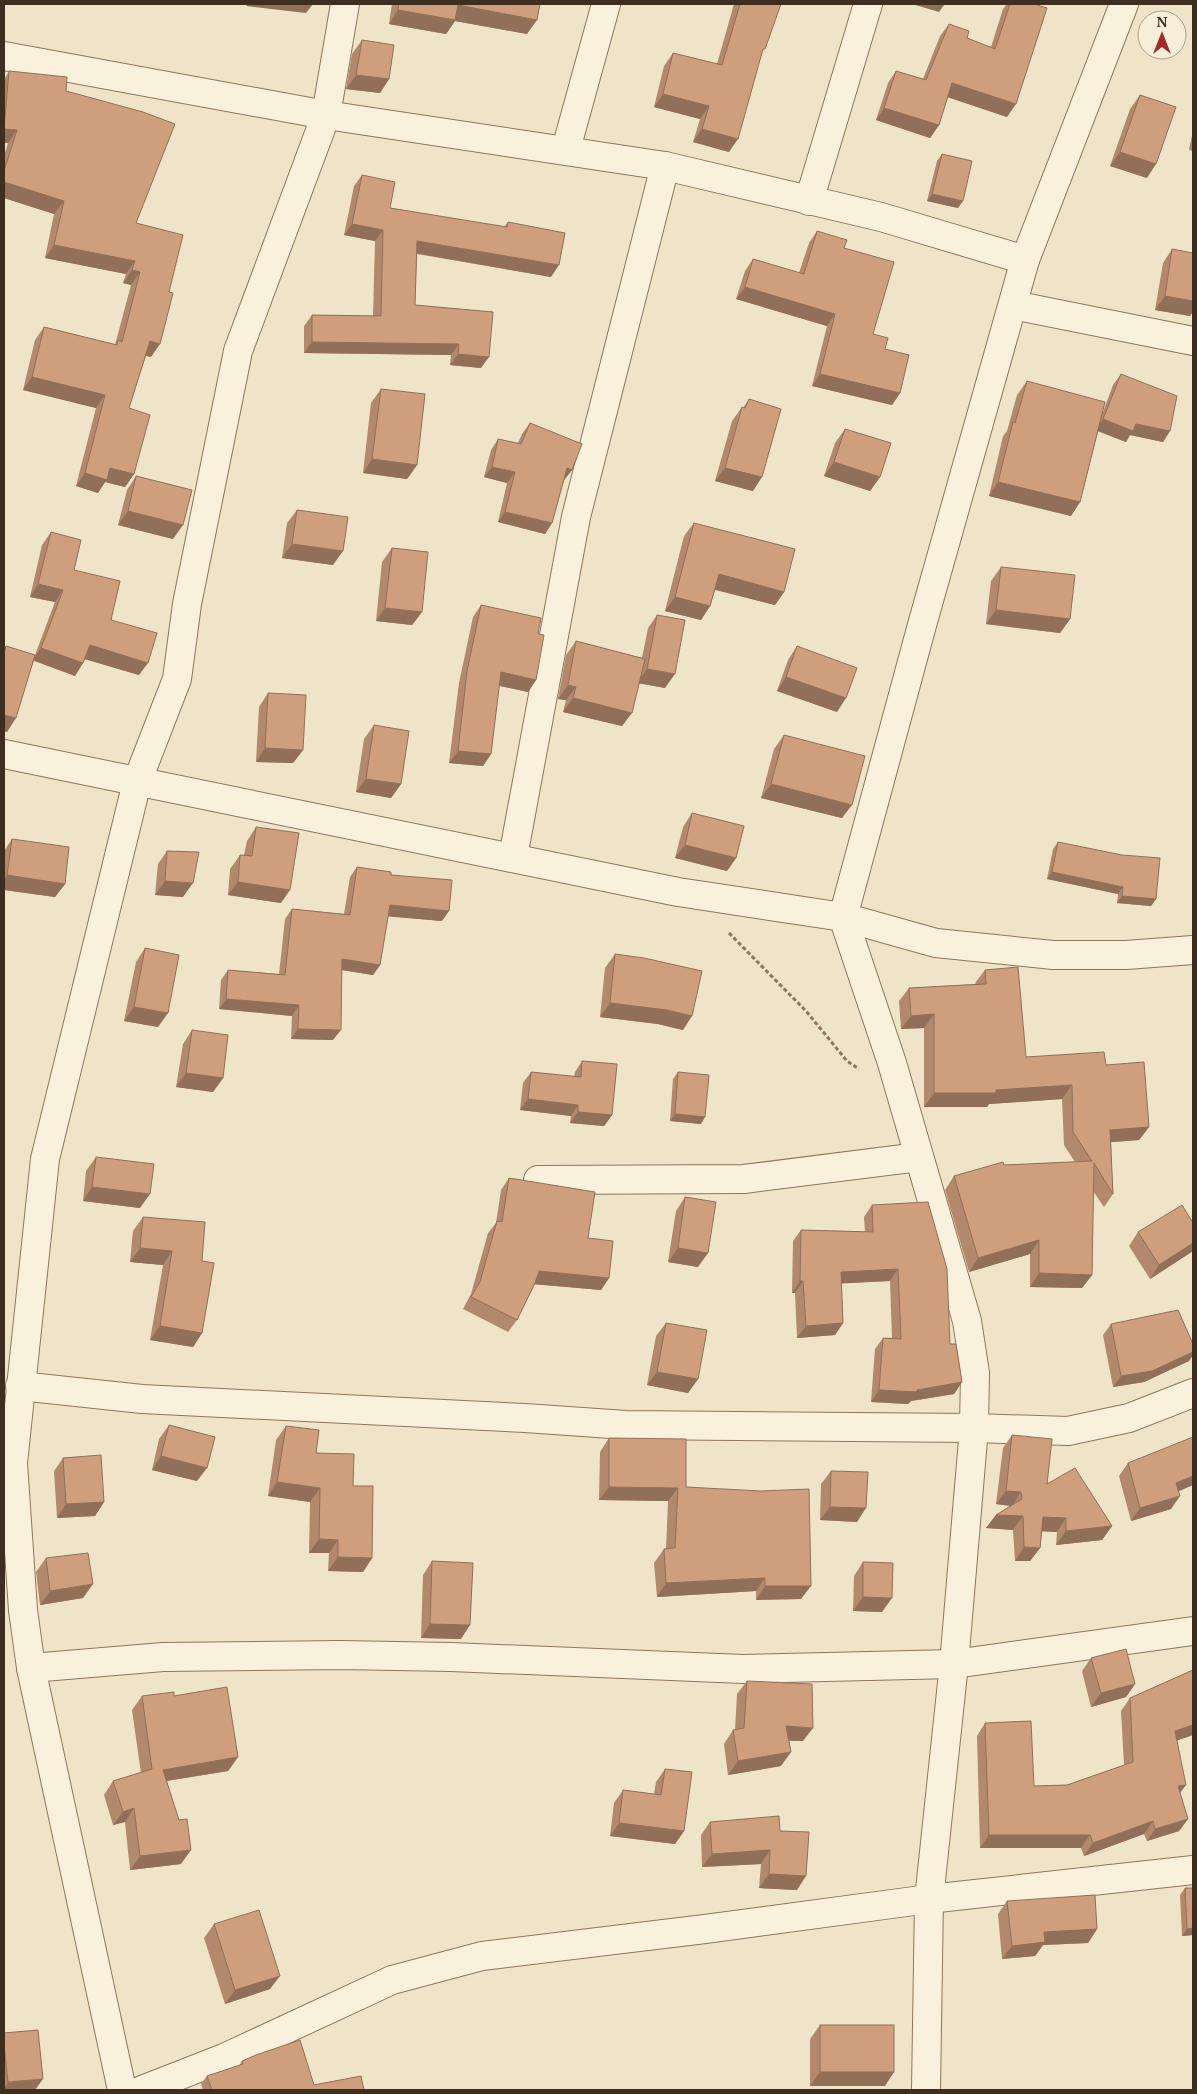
<svg xmlns="http://www.w3.org/2000/svg" width="1197" height="2094" viewBox="0 0 1197 2094" font-family="'Noto Serif',serif">
<style>
.lines{fill:none;stroke-linecap:round;stroke-linejoin:round}
.minor-casing{stroke:#8d765c;stroke-width:30}
.path{stroke:#8d765c;stroke-width:3;stroke-dasharray:4 2.5;stroke-linecap:butt}
.minor{stroke:#faf1dc;stroke-width:28}
.wall{fill:#b2896c}
.shaded-wall{fill:#916f58}
.building{fill:#cf9f7d;stroke:#916f58}
</style>
<rect width="100%" height="100%" fill="#f0e4c8"/>
<g class="lines">
<g class="minor-casing">
<g id="minor">
<polyline points="4,56 326,115 665,166 881,217 1025,260"/>
<polyline points="566,149 606,4"/>
<polyline points="809,201 868,4"/>
<polyline points="1013,305 1193,341"/>
<polyline points="4,754 678,892 843,917 936,943 1053,955 1126,955 1193,950"/>
<polyline points="513,857 576,517 665,166"/>
<polyline points="538,1180 744,1179 919,1157"/>
<polyline points="20,1386 142,1399 525,1418 626,1425 974,1428 1068,1431 1129,1418 1193,1393"/>
<polyline points="31,1668 163,1657 341,1655 451,1657 743,1669 954,1664 1193,1631"/>
<polyline points="122,2090 31,1668 23,1610 13,1463 45,1159 137,782 177,679 187,604 238,351 326,115 345,4"/>
<polyline points="142,2090 224,2058 392,1980 482,1956 705,1929 929,1899 1193,1870"/>
<polyline points="926,2090 929,1899 954,1664 974,1428 975,1373 967,1321 892,1063 843,917 922,625 1025,260 1124,4"/>
</g>
</g>
<polyline class="path" points="729,933 806,1011 847,1061 859,1069"/>
<use href="#minor" class="minor"/>
</g>
<g class="wall">
<polygon points="392,4 540,4 527,34 455,21 446,34 389,24"/>
<polygon points="734,4 781,4 762,53 729,152 693,142 700,119 654,107 664,66 673,53 717,64"/>
<polygon points="1007,4 1034,4 1007,117 948,97 939,125 930,138 876,120 888,83 896,71 923,79 940,36 949,24 967,38 991,47 1003,9"/>
<polygon points="362,40 389,79 380,93 346,89 352,54"/>
<polygon points="9,71 66,91 136,223 151,357 146,356 129,408 134,474 125,487 105,482 98,493 76,486 96,408 23,390 35,340 44,327 115,345 131,285 123,283 126,274 45,258 54,214 4,198 4,156 8,143 4,143 4,80"/>
<polygon points="1140,95 1147,178 1110,166 1130,109"/>
<polygon points="1193,130 1193,151 1189,150"/>
<polygon points="942,154 958,208 927,201 937,161"/>
<polygon points="362,175 390,208 504,227 508,222 551,277 417,254 415,305 493,312 481,368 450,365 451,355 304,353 304,326 312,315 373,316 375,241 344,235 354,186"/>
<polygon points="817,231 844,248 873,334 885,349 900,393 892,405 812,386 827,326 736,299 745,271 753,259 799,273 809,243"/>
<polygon points="1172,249 1193,301 1193,311 1190,316 1155,310 1163,263"/>
<polygon points="1121,374 1170,431 1163,442 1130,435 1126,442 1098,431 1080,502 1071,516 989,496 1003,436 1007,431 1017,395 1027,381 1103,412 1113,385"/>
<polygon points="381,389 417,465 407,479 363,473 371,403"/>
<polygon points="749,399 753,491 715,481 732,421 742,407 743,408"/>
<polygon points="530,423 572,470 564,480 552,523 545,534 498,522 507,483 484,477 491,450 498,439 518,443 522,434"/>
<polygon points="845,429 880,477 870,491 824,476 835,443"/>
<polygon points="136,476 173,539 118,525 127,490"/>
<polygon points="297,510 333,565 282,558 287,523"/>
<polygon points="694,523 784,592 775,605 715,590 710,606 701,620 665,611 684,536"/>
<polygon points="51,532 74,570 111,620 139,675 85,659 75,676 34,661 7,732 4,731 4,649 6,646 35,655 55,602 30,597 42,545"/>
<polygon points="392,548 422,612 412,625 376,621 382,562"/>
<polygon points="1001,567 1070,619 1060,633 986,624 991,581"/>
<polygon points="481,605 538,634 536,680 528,692 499,686 491,754 483,766 449,763 459,683 473,617"/>
<polygon points="657,615 665,688 639,683 622,726 563,712 566,700 558,699 566,655 576,641 642,658 648,628"/>
<polygon points="797,646 837,712 777,691 788,660"/>
<polygon points="268,693 303,750 293,763 256,762 259,707"/>
<polygon points="374,725 401,784 391,798 356,792 364,739"/>
<polygon points="784,735 842,818 761,798 774,749"/>
<polygon points="692,813 736,858 727,871 675,858 683,827"/>
<polygon points="256,827 281,903 228,895 230,869 240,855 244,855 247,841"/>
<polygon points="12,839 65,884 55,897 4,890 4,851"/>
<polygon points="1058,842 1156,899 1151,906 1117,903 1118,894 1047,879 1053,849"/>
<polygon points="167,851 183,897 155,895 158,864"/>
<polygon points="357,867 391,875 442,921 388,916 380,965 373,975 342,970 333,1040 291,1039 292,1016 219,1009 221,980 228,970 279,974 285,919 292,909 344,914 350,877"/>
<polygon points="145,948 158,1027 124,1021 136,962"/>
<polygon points="615,954 683,1030 658,1024 600,1017 605,968"/>
<polygon points="985,970 1026,1057 1106,1065 1149,1127 1139,1140 1111,1142 1113,1194 1104,1207 1093,1191 1092,1275 1082,1288 1030,1287 1030,1254 969,1272 945,1190 954,1176 1004,1165 1075,1162 1064,1145 1062,1099 989,1104 987,1107 924,1107 924,1028 901,1029 899,1001 909,988 976,984 975,983"/>
<polygon points="192,1030 223,1078 213,1092 176,1087 183,1044"/>
<polygon points="582,1061 612,1115 604,1126 570,1123 571,1116 520,1110 523,1083 531,1072 574,1077 575,1072"/>
<polygon points="678,1072 701,1124 670,1121 673,1079"/>
<polygon points="96,1157 140,1208 83,1201 86,1171"/>
<polygon points="509,1178 588,1238 609,1278 601,1290 535,1284 517,1320 508,1332 463,1309 471,1294 488,1233 496,1223 501,1190"/>
<polygon points="685,1197 698,1267 668,1262 676,1211"/>
<polygon points="872,1205 950,1344 962,1382 954,1394 911,1401 908,1404 871,1402 875,1349 883,1338 892,1338 890,1281 841,1283 843,1323 835,1335 797,1338 795,1293 792,1293 793,1241 801,1230 865,1232 864,1217"/>
<polygon points="143,1217 202,1261 202,1333 193,1347 150,1340 163,1265 130,1262 133,1231"/>
<polygon points="1193,1223 1193,1251 1150,1279 1129,1246 1138,1232"/>
<polygon points="666,1323 698,1379 688,1393 647,1385 656,1336"/>
<polygon points="1111,1324 1193,1344 1193,1355 1189,1361 1144,1382 1113,1387 1103,1335"/>
<polygon points="169,1425 197,1481 152,1470 159,1439"/>
<polygon points="286,1426 353,1486 372,1558 363,1572 328,1571 329,1553 309,1553 310,1502 268,1496 276,1440"/>
<polygon points="1012,1435 1047,1484 1112,1526 1102,1540 1056,1545 1057,1532 1042,1531 1040,1548 1030,1561 1015,1561 1013,1530 986,1528 996,1515 1010,1506 996,1504 1003,1448"/>
<polygon points="609,1438 686,1487 801,1599 756,1600 756,1591 657,1597 654,1563 664,1549 666,1549 668,1501 599,1500 600,1452"/>
<polygon points="63,1458 104,1502 95,1516 57,1518 54,1471"/>
<polygon points="1128,1463 1179,1491 1171,1509 1131,1521 1119,1476"/>
<polygon points="831,1471 857,1522 820,1520 821,1484"/>
<polygon points="46,1558 83,1598 40,1605 36,1572"/>
<polygon points="432,1561 461,1639 421,1638 423,1575"/>
<polygon points="863,1562 882,1612 853,1611 854,1576"/>
<polygon points="1091,1658 1135,1684 1126,1697 1091,1707 1082,1671"/>
<polygon points="1193,1670 1193,1735 1177,1740 1180,1793 1188,1819 1179,1831 1147,1841 1144,1834 1084,1856 1081,1848 980,1848 977,1736 985,1723 1034,1786 1067,1785 1124,1765 1121,1711 1130,1698"/>
<polygon points="747,1681 803,1741 789,1741 781,1766 728,1775 724,1744 733,1730 735,1730 737,1694"/>
<polygon points="142,1696 174,1696 238,1757 228,1771 167,1781 181,1864 130,1870 125,1822 113,1825 104,1795 113,1781 141,1773 132,1710"/>
<polygon points="665,1769 684,1831 675,1844 610,1836 614,1803 623,1790 654,1794 656,1782"/>
<polygon points="710,1822 780,1831 797,1890 759,1888 761,1864 702,1867 701,1835"/>
<polygon points="1185,1888 1193,1888 1193,1935 1182,1936 1180,1895"/>
<polygon points="1007,1901 1097,1929 1088,1943 1043,1945 1035,1956 1002,1959 998,1914"/>
<polygon points="214,1924 270,1989 225,2004 204,1938"/>
<polygon points="820,2025 885,2086 810,2086 810,2039"/>
<polygon points="38,2030 4,2090 4,2033"/>
<polygon points="242,2061 314,2085 364,2090 203,2090 201,2084 207,2076 239,2066"/>
</g>
<g class="shaded-wall">
<polygon points="248,4 313,4 306,13 246,6"/>
<polygon points="912,4 939,4 944,5 939,12"/>
<polygon points="458,5 537,20 527,34 455,21 446,34 389,24 398,10"/>
<polygon points="356,75 389,79 380,93 346,89"/>
<polygon points="952,83 1016,104 1007,117 944,96"/>
<polygon points="663,94 709,106 700,119 654,107"/>
<polygon points="884,108 939,125 930,138 876,120"/>
<polygon points="4,129 17,130 8,143 4,143"/>
<polygon points="702,129 738,139 729,152 693,142"/>
<polygon points="1120,152 1156,164 1147,178 1110,166"/>
<polygon points="4,182 64,201 54,214 4,198"/>
<polygon points="932,194 963,201 958,208 927,201"/>
<polygon points="352,224 383,230 375,241 344,235"/>
<polygon points="417,241 559,265 551,277 409,252"/>
<polygon points="54,245 135,261 126,274 45,258"/>
<polygon points="132,270 140,272 131,285 123,283"/>
<polygon points="745,287 835,314 827,326 736,299"/>
<polygon points="1165,296 1193,301 1193,311 1190,316 1155,310"/>
<polygon points="150,341 160,344 151,357 141,354"/>
<polygon points="312,342 459,344 451,355 304,353"/>
<polygon points="458,354 489,357 481,368 450,365"/>
<polygon points="820,374 900,393 892,405 812,386"/>
<polygon points="32,377 105,395 96,408 23,390"/>
<polygon points="1103,419 1136,424 1170,431 1163,442 1130,435 1126,442 1095,430"/>
<polygon points="372,459 417,465 407,479 363,473"/>
<polygon points="834,462 880,477 870,491 824,476"/>
<polygon points="492,467 515,472 507,483 484,477"/>
<polygon points="110,468 134,474 125,487 105,482 98,493 76,486 85,473"/>
<polygon points="567,468 572,470 564,480 560,478"/>
<polygon points="725,468 762,477 753,491 715,481"/>
<polygon points="998,482 1080,502 1071,516 989,496"/>
<polygon points="128,511 183,525 173,539 118,525"/>
<polygon points="505,512 552,523 545,534 498,522"/>
<polygon points="292,544 343,551 333,565 282,558"/>
<polygon points="719,574 784,592 775,605 709,588"/>
<polygon points="38,584 63,590 55,602 30,597"/>
<polygon points="675,597 710,606 701,620 665,611"/>
<polygon points="385,608 422,612 412,625 376,621"/>
<polygon points="996,610 1070,619 1060,633 986,624"/>
<polygon points="90,645 148,663 139,675 81,658"/>
<polygon points="41,648 83,663 75,676 33,660"/>
<polygon points="647,669 675,674 665,688 637,683"/>
<polygon points="501,672 536,680 528,692 492,684"/>
<polygon points="786,677 846,698 837,712 777,691"/>
<polygon points="568,685 576,687 566,700 558,699"/>
<polygon points="573,698 632,713 622,726 563,712"/>
<polygon points="4,715 16,718 7,732 4,731"/>
<polygon points="265,748 303,750 293,763 256,762"/>
<polygon points="458,751 491,754 483,766 449,763"/>
<polygon points="366,779 401,784 391,798 356,792"/>
<polygon points="771,784 852,805 842,818 761,798"/>
<polygon points="685,845 736,858 727,871 675,858"/>
<polygon points="1052,872 1123,887 1118,894 1047,879"/>
<polygon points="7,875 65,884 55,897 4,890 4,880"/>
<polygon points="165,881 193,883 183,897 155,895"/>
<polygon points="238,882 290,890 281,903 228,895"/>
<polygon points="1122,896 1156,899 1151,906 1117,903"/>
<polygon points="390,905 449,911 442,921 383,916"/>
<polygon points="342,959 380,965 373,975 335,969"/>
<polygon points="226,999 299,1005 292,1016 219,1009"/>
<polygon points="610,1003 667,1010 692,1016 683,1030 658,1024 600,1017"/>
<polygon points="134,1007 168,1013 158,1027 124,1021"/>
<polygon points="934,1014 924,1028 901,1029 911,1016"/>
<polygon points="298,1029 341,1030 333,1040 291,1039"/>
<polygon points="186,1073 223,1078 213,1092 176,1087"/>
<polygon points="1072,1085 1062,1099 989,1104 987,1107 924,1107 934,1093"/>
<polygon points="528,1099 578,1105 571,1116 520,1110"/>
<polygon points="578,1112 612,1115 604,1126 570,1123"/>
<polygon points="675,1114 705,1117 701,1124 670,1121"/>
<polygon points="1149,1127 1139,1140 1101,1143 1110,1130"/>
<polygon points="92,1187 150,1194 140,1208 83,1201"/>
<polygon points="1039,1240 1030,1254 969,1272 978,1258"/>
<polygon points="1193,1243 1193,1251 1150,1279 1159,1265"/>
<polygon points="140,1248 172,1251 163,1265 130,1262"/>
<polygon points="678,1248 708,1253 698,1267 668,1262"/>
<polygon points="898,1269 890,1281 833,1284 841,1272"/>
<polygon points="539,1271 609,1278 601,1290 531,1284"/>
<polygon points="1039,1273 1092,1275 1082,1288 1030,1287"/>
<polygon points="800,1281 803,1281 795,1293 792,1293"/>
<polygon points="843,1323 835,1335 797,1338 806,1326"/>
<polygon points="160,1326 202,1333 193,1347 150,1340"/>
<polygon points="1193,1352 1193,1355 1189,1361 1144,1382 1113,1387 1121,1376"/>
<polygon points="657,1372 698,1379 688,1393 647,1385"/>
<polygon points="962,1382 954,1394 911,1401 908,1404 871,1402 879,1390 917,1390"/>
<polygon points="161,1456 207,1468 197,1481 152,1470"/>
<polygon points="1193,1476 1193,1485 1168,1496 1176,1483"/>
<polygon points="277,1482 320,1488 310,1502 268,1496"/>
<polygon points="609,1487 678,1488 668,1501 599,1500"/>
<polygon points="1006,1491 1021,1492 1012,1506 996,1504"/>
<polygon points="1180,1496 1171,1509 1131,1521 1140,1508"/>
<polygon points="104,1502 95,1516 57,1518 66,1504"/>
<polygon points="830,1507 866,1508 857,1522 820,1520"/>
<polygon points="996,1515 1023,1516 1013,1530 986,1528"/>
<polygon points="1043,1517 1066,1518 1057,1532 1034,1531"/>
<polygon points="1112,1526 1102,1540 1056,1545 1066,1531"/>
<polygon points="319,1539 338,1540 329,1553 309,1553"/>
<polygon points="1024,1547 1040,1548 1030,1561 1015,1561"/>
<polygon points="338,1557 372,1558 363,1572 328,1571"/>
<polygon points="765,1578 756,1591 657,1597 666,1583"/>
<polygon points="93,1584 83,1598 40,1605 50,1591"/>
<polygon points="765,1586 811,1586 801,1599 756,1600"/>
<polygon points="863,1597 892,1598 882,1612 853,1611"/>
<polygon points="430,1624 470,1625 461,1639 421,1638"/>
<polygon points="1135,1684 1126,1697 1091,1707 1101,1693"/>
<polygon points="1193,1725 1193,1735 1167,1744 1175,1731"/>
<polygon points="786,1726 813,1728 803,1741 777,1740"/>
<polygon points="791,1752 781,1766 728,1775 738,1761"/>
<polygon points="238,1757 228,1771 153,1783 163,1770"/>
<polygon points="1186,1785 1177,1797 1178,1786"/>
<polygon points="134,1808 125,1822 113,1825 123,1812"/>
<polygon points="1188,1819 1179,1831 1147,1841 1155,1829"/>
<polygon points="1153,1821 1144,1834 1084,1856 1093,1843"/>
<polygon points="619,1823 684,1831 675,1844 610,1836"/>
<polygon points="989,1835 1090,1835 1081,1848 980,1848"/>
<polygon points="191,1850 181,1864 130,1870 140,1856"/>
<polygon points="770,1850 761,1864 702,1867 712,1854"/>
<polygon points="769,1874 806,1876 797,1890 759,1888"/>
<polygon points="1193,1928 1193,1935 1182,1936 1187,1929"/>
<polygon points="1097,1929 1088,1943 1043,1945 1035,1956 1002,1959 1012,1946 1044,1932"/>
<polygon points="280,1976 270,1989 225,2004 235,1990"/>
<polygon points="820,2072 894,2072 885,2086 810,2086"/>
<polygon points="43,2079 35,2090 4,2090 4,2089 8,2082"/>
</g>
<g class="building">
<polygon points="399,4 540,4 537,20 458,5 455,20 398,10"/>
<polygon points="740,4 781,4 765,49 763,49 738,139 702,129 709,106 663,94 673,53 722,65"/>
<polygon points="1010,4 1034,4 1047,8 1016,104 952,83 939,125 884,108 896,71 926,80 949,24 969,31 967,38 995,49"/>
<polygon points="362,40 394,45 389,79 356,75"/>
<polygon points="9,71 67,77 66,91 143,112 175,124 136,223 183,235 169,292 173,293 160,344 150,341 129,408 150,415 134,474 110,468 107,480 85,473 105,395 32,377 44,327 117,345 118,340 122,342 140,272 132,270 135,261 54,245 64,201 4,182 4,171 17,130 4,129"/>
<polygon points="1140,95 1176,107 1156,164 1120,152"/>
<polygon points="942,154 972,161 963,201 932,194"/>
<polygon points="362,175 395,182 390,208 507,227 508,222 565,233 559,265 417,241 415,305 493,312 489,357 458,354 459,344 312,342 312,315 381,316 383,230 352,224"/>
<polygon points="817,231 847,240 844,248 894,262 873,334 888,338 885,349 909,355 900,393 820,374 835,314 745,287 753,259 804,274"/>
<polygon points="1172,249 1193,253 1193,301 1165,296"/>
<polygon points="1121,374 1177,396 1170,431 1136,424 1133,431 1103,419"/>
<polygon points="1027,381 1105,402 1080,502 998,482 1013,422 1015,423"/>
<polygon points="381,389 425,394 417,465 372,459"/>
<polygon points="749,399 781,409 762,477 725,468 742,407 745,408"/>
<polygon points="530,423 582,444 572,470 567,468 552,523 505,512 515,472 492,467 498,439 521,444"/>
<polygon points="845,429 891,443 880,477 834,462"/>
<polygon points="136,476 192,490 183,525 128,511"/>
<polygon points="297,510 348,517 343,551 292,544"/>
<polygon points="694,523 795,549 784,592 719,574 710,606 675,597"/>
<polygon points="51,532 81,540 74,570 120,581 111,620 157,633 148,663 90,645 83,663 41,648 63,590 38,584"/>
<polygon points="392,548 428,552 422,612 385,608"/>
<polygon points="1001,567 1075,575 1070,619 996,610"/>
<polygon points="481,605 541,618 538,634 544,635 536,680 501,672 491,754 458,751 467,671"/>
<polygon points="657,615 685,620 675,674 647,669"/>
<polygon points="576,641 645,659 632,713 573,698 576,687 568,685"/>
<polygon points="6,646 35,655 16,718 4,715 4,653"/>
<polygon points="797,646 857,668 846,698 786,677"/>
<polygon points="268,693 306,695 303,750 265,748"/>
<polygon points="374,725 409,731 401,784 366,779"/>
<polygon points="784,735 865,756 852,805 771,784"/>
<polygon points="692,813 744,826 736,858 685,845"/>
<polygon points="256,827 299,833 290,890 238,882 240,855 252,856"/>
<polygon points="12,839 69,847 65,884 7,875"/>
<polygon points="1058,842 1122,855 1160,858 1156,899 1122,896 1123,887 1052,872"/>
<polygon points="167,851 199,852 193,883 165,881"/>
<polygon points="357,867 391,872 391,875 452,880 449,911 390,905 380,965 342,959 341,1030 298,1029 299,1005 226,999 228,970 285,975 292,909 350,915"/>
<polygon points="145,948 179,955 168,1013 134,1007"/>
<polygon points="615,954 644,958 702,971 692,1016 667,1010 610,1003"/>
<polygon points="1018,967 1026,1057 1104,1052 1106,1065 1144,1062 1149,1127 1110,1130 1113,1194 1094,1163 1092,1275 1039,1273 1039,1240 978,1258 954,1176 1003,1162 1004,1165 1092,1161 1073,1132 1072,1085 996,1090 996,1093 934,1093 934,1014 911,1016 909,988 986,984 985,970"/>
<polygon points="192,1030 228,1035 223,1078 186,1073"/>
<polygon points="582,1061 617,1064 612,1115 578,1112 578,1105 528,1099 531,1072 581,1077"/>
<polygon points="678,1072 709,1075 705,1117 675,1114"/>
<polygon points="96,1157 154,1164 150,1194 92,1187"/>
<polygon points="509,1178 595,1192 588,1238 613,1241 609,1278 539,1271 535,1283 517,1320 471,1297 480,1282 497,1221 502,1222"/>
<polygon points="685,1197 716,1202 708,1253 678,1248"/>
<polygon points="928,1202 947,1269 950,1344 956,1344 962,1382 917,1390 917,1392 879,1390 883,1338 901,1339 898,1269 841,1272 843,1323 806,1326 803,1281 800,1281 801,1230 873,1232 872,1205"/>
<polygon points="1182,1205 1193,1223 1193,1243 1159,1265 1138,1232"/>
<polygon points="143,1217 205,1222 202,1261 214,1263 202,1333 160,1326 172,1251 140,1248"/>
<polygon points="1178,1310 1193,1344 1193,1352 1152,1371 1121,1376 1111,1324"/>
<polygon points="666,1323 707,1330 698,1379 657,1372"/>
<polygon points="169,1425 215,1437 207,1468 161,1456"/>
<polygon points="286,1426 319,1430 316,1453 354,1454 353,1486 373,1486 372,1558 338,1557 338,1540 319,1539 320,1488 277,1482"/>
<polygon points="1012,1435 1052,1439 1047,1484 1075,1468 1112,1526 1066,1531 1066,1518 1043,1517 1040,1548 1024,1547 1023,1516 996,1515 1022,1499 1021,1492 1006,1491"/>
<polygon points="1193,1437 1193,1476 1176,1483 1180,1496 1140,1508 1128,1463"/>
<polygon points="609,1438 686,1439 686,1487 761,1491 809,1489 811,1586 765,1586 765,1578 666,1583 664,1549 675,1548 678,1488 609,1487"/>
<polygon points="101,1455 104,1502 66,1504 63,1458"/>
<polygon points="831,1471 868,1472 866,1508 830,1507"/>
<polygon points="88,1553 93,1584 50,1591 46,1558"/>
<polygon points="432,1561 473,1563 470,1625 430,1624"/>
<polygon points="863,1562 893,1563 892,1598 863,1597"/>
<polygon points="1126,1649 1135,1684 1101,1693 1091,1658"/>
<polygon points="1193,1670 1193,1725 1175,1731 1186,1785 1178,1786 1188,1819 1155,1829 1153,1821 1093,1843 1090,1835 989,1835 985,1723 1031,1721 1034,1786 1067,1785 1133,1762 1130,1698"/>
<polygon points="747,1681 812,1684 813,1728 786,1726 791,1752 738,1761 733,1730 744,1728"/>
<polygon points="227,1687 238,1757 163,1770 179,1820 187,1819 191,1850 140,1856 134,1808 123,1812 113,1781 152,1769 142,1696 174,1692 174,1696"/>
<polygon points="665,1769 692,1772 684,1831 619,1823 623,1790 661,1795"/>
<polygon points="779,1816 780,1831 809,1832 806,1876 769,1874 770,1850 712,1854 710,1822"/>
<polygon points="1185,1888 1193,1888 1193,1928 1187,1929"/>
<polygon points="1095,1895 1097,1929 1044,1932 1045,1942 1012,1946 1007,1901"/>
<polygon points="259,1910 280,1976 235,1990 214,1924"/>
<rect x="820" y="2025" width="74" height="47"/>
<polygon points="38,2030 43,2079 8,2082 4,2046 4,2033"/>
<polygon points="300,2040 314,2085 361,2076 364,2090 212,2090 207,2076 243,2064 242,2061 256,2055"/>
</g>
<rect width="1197" height="2094" fill="none" stroke="#3d2e20" stroke-width="10"/>
<g transform="translate(1162 35)"><circle r="24" fill="#f7eed8" stroke="#ada18e"/>
<path d="M0-4L9 19L0 12L-9 19Z" fill="#9e2a2b"/>
<text y="-8" font-size="14" font-weight="bold" text-anchor="middle" fill="#3d2e20">N</text>
</g>
</svg>
